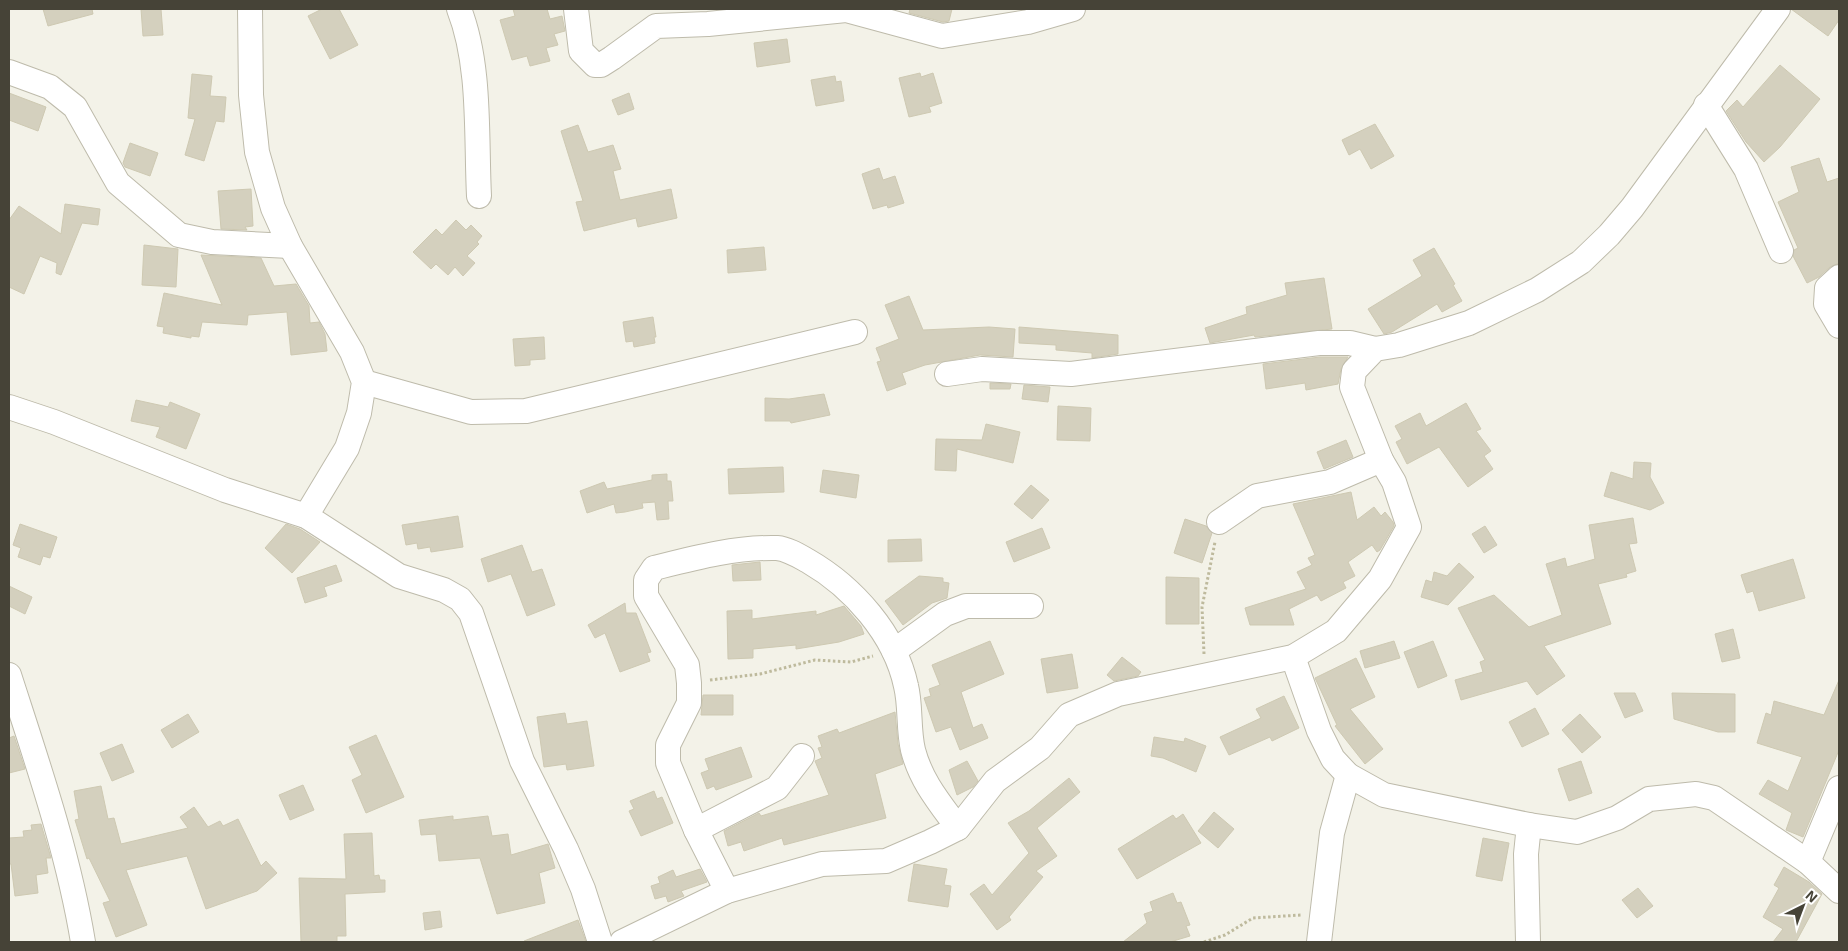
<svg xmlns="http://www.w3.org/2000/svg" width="1848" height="951" viewBox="0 0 1848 951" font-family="'Exo 2',sans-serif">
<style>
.building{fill:#d4d0be;stroke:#cec9b2}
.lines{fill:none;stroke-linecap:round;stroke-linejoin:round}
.minor-casing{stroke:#bebbab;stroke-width:26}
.path{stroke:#beba9d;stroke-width:3;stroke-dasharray:2.5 2.5;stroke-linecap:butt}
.minor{stroke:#fff;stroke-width:24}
</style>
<rect width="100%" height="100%" fill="#f3f2e8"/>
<g class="building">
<polygon points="43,9 92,9 93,14 48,26"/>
<polygon points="141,9 161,9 163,35 143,36"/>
<polygon points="322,9 339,9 358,45 330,59 308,16"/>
<polygon points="513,9 547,9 550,19 562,16 565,31 554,34 558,45 546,48 550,61 530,66 527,56 512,60 500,20 515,16"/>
<polygon points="910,9 952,9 949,21 943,22 909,13"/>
<polygon points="1791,9 1839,9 1839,20 1828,36"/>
<polygon points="787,39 790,62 757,67 754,43"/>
<polygon points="1780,65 1820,99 1780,147 1764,162 1746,142 1726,111 1737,100 1743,107"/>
<polygon points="920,73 921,77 933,73 942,103 929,107 931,112 909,117 899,78"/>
<polygon points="192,74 212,76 210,96 226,97 224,122 216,121 204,161 185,155 195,119 188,118"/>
<polygon points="835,76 836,82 841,81 844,101 816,106 811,80"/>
<polygon points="9,93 46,107 38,131 9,120"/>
<polygon points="629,93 634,109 618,115 612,100"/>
<polygon points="1375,124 1394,156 1371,169 1360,149 1349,155 1342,140"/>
<polygon points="578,125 588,152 613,145 621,169 613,171 620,200 671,189 677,218 638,227 636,218 584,231 576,202 583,201 561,131"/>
<polygon points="130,143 158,153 150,176 125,167 123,163"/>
<polygon points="1819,158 1827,182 1839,178 1839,263 1830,267 1819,277 1807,283 1793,256 1794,250 1798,248 1778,202 1799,192 1791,167"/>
<polygon points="879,168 883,180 895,176 904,203 888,208 887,205 873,209 862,174"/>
<polygon points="251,189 253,226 245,227 247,230 221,229 218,191"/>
<polygon points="65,204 100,209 98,225 82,223 61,275 56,273 57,263 40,256 24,294 9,287 9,220 19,206 61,234"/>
<polygon points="456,220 466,230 471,225 482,236 477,242 479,244 467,256 475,263 463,276 455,267 448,275 436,264 431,269 413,252 436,229 442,235"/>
<polygon points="144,245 178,249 176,287 142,285"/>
<polygon points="764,247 766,270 728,273 727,250"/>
<polygon points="1434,248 1455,284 1453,285 1462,301 1442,312 1437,304 1392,332 1384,334 1368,309 1422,276 1413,260"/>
<polygon points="201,255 261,258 274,286 296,284 309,306 310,323 319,322 325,334 327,351 291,355 287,312 248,315 247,325 202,322 199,337 191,336 191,338 163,333 164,327 157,326 164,293 222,305"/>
<polygon points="1324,278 1332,329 1255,337 1254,335 1210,343 1205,328 1247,314 1246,307 1287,295 1285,283"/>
<polygon points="909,296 923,330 989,327 1015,329 1013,357 980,355 925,365 902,373 906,384 887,391 877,362 881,361 876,348 899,339 885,305"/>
<polygon points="653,317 656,337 654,337 655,343 634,347 633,341 626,342 623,322"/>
<polygon points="1019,327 1118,335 1118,354 1092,358 1092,353 1056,350 1056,345 1019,343"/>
<polygon points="544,337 545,359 530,360 530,365 515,366 513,339"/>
<polygon points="1320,357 1348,357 1341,369 1338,384 1306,390 1305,383 1266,389 1263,364"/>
<polygon points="990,383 1011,384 1010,389 990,389"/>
<polygon points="1024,385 1050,387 1048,402 1022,399"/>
<polygon points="824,394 830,415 791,423 790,421 765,421 765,398 789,399"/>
<polygon points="136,400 168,407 170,402 200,414 186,449 156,437 160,427 131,421"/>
<polygon points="1466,403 1481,429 1476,431 1491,451 1484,456 1493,469 1468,487 1439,447 1407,464 1396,442 1402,439 1395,426 1420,413 1426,426"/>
<polygon points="1058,406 1091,408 1090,441 1057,440"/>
<polygon points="986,424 1020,432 1013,463 957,449 956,471 935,470 936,439 982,440"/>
<polygon points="1346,440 1353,457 1324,469 1317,452"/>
<polygon points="1634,462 1651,463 1650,477 1664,503 1650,510 1604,496 1611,472 1633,479"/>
<polygon points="783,467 784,492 729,494 728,469"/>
<polygon points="823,470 859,475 856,498 820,492"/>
<polygon points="667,474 667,481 671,481 673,501 668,501 669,519 657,520 655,502 642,503 643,508 625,512 616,513 614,504 587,513 580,491 604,482 607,489 652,480 652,475"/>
<polygon points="1031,485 1049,500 1032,519 1014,504"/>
<polygon points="1351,492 1357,520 1374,507 1381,516 1385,512 1393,522 1394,526 1380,550 1377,552 1372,545 1348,562 1355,576 1343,582 1346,588 1321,601 1317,595 1289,609 1294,625 1250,625 1245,608 1306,589 1297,572 1312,565 1308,558 1315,555 1293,504"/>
<polygon points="458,516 463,547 431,552 430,547 418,549 417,543 406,545 402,525"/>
<polygon points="1633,518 1637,543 1629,544 1636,571 1626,574 1627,577 1598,584 1611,624 1544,646 1565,676 1537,695 1527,681 1461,700 1455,680 1483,672 1480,662 1485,660 1458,608 1494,595 1529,627 1562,615 1546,564 1565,558 1567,567 1595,559 1589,525"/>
<polygon points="1185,519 1206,526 1212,533 1202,563 1174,553"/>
<polygon points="20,524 57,537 50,558 43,556 40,565 18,557 21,548 13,545"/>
<polygon points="286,524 300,529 320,542 292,573 265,548"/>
<polygon points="1485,526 1497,545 1484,553 1472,534"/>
<polygon points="1042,528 1050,548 1014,562 1006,542"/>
<polygon points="921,539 922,561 888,562 888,540"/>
<polygon points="522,545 532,572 542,569 555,605 527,616 511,574 488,582 481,559"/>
<polygon points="1793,559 1805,598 1759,611 1753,591 1747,593 1741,575"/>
<polygon points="760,562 761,580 733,581 732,565"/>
<polygon points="1459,563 1474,577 1448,605 1421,597 1426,580 1432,582 1434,572 1447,576"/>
<polygon points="336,565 342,581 324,587 327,596 305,603 297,578"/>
<polygon points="919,576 943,578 943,582 949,583 947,598 932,603 903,625 885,601"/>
<polygon points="1166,577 1199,578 1199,624 1166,624"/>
<polygon points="9,586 32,597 25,614 9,606"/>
<polygon points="625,603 626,613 636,613 651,652 647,653 650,661 620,672 605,633 595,638 588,625"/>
<polygon points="844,606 861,626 864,634 839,642 796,649 796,645 753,649 753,658 728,659 727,611 752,610 752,619 816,611 816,615"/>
<polygon points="1733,629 1740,658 1722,662 1715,634"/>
<polygon points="990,641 1004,674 961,692 973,728 982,724 988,738 960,750 951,727 936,732 924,698 931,696 929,689 940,685 932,665"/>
<polygon points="1394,641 1400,658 1365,668 1360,651"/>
<polygon points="1433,641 1447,676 1418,688 1404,652"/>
<polygon points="1072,654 1078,688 1047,693 1041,659"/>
<polygon points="1122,657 1141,672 1138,676 1114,681 1107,675"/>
<polygon points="1356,658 1375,697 1350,709 1383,749 1365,764 1335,726 1337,725 1315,678"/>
<polygon points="1839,680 1839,750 1803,837 1786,830 1792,813 1759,794 1768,780 1788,791 1802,757 1757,743 1766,713 1771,715 1774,701 1824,715"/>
<polygon points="1614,693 1635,693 1643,711 1625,718"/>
<polygon points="1672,693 1735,694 1735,732 1718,732 1674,719"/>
<polygon points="703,695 733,695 733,715 701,715"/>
<polygon points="1284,696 1299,728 1272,741 1270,737 1229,755 1220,737 1261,718 1256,709"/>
<polygon points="1535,708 1549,734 1522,747 1509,722"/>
<polygon points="895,712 898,744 903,764 875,774 886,818 784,845 782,838 744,851 741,842 728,846 724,831 759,813 761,816 829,795 815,761 822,758 818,748 822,747 818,736 837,729 839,733"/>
<polygon points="565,713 567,724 587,721 594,766 567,770 566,764 544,767 537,717"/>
<polygon points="188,714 199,732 172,748 161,730"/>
<polygon points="1580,714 1601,737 1582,753 1562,730"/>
<polygon points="376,735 404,797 366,813 352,780 362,775 349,747"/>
<polygon points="14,736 25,769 9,773 9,738"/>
<polygon points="1154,737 1184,742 1185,738 1206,746 1196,772 1163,758 1151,756"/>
<polygon points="122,744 134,772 112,781 100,753"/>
<polygon points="741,747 752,777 716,790 714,786 707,789 701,773 709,770 705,759"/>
<polygon points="967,761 978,781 973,787 957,795 949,770"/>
<polygon points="1581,761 1592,793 1569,801 1558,769"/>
<polygon points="1069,778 1080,792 1037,828 1057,856 1036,871 1043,877 1009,917 1011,920 997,930 970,894 984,884 992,895 1029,853 1008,823 1029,811"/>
<polygon points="303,785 314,810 290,820 279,795"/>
<polygon points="101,786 108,819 114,818 121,844 188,828 180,817 194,807 208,827 220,821 223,826 238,819 261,866 266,861 277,873 257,891 206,909 187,856 126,870 147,925 116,937 103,903 110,901 89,858 87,859 75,820 79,819 74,791"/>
<polygon points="654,791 657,799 662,797 673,823 641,836 629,811 634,809 630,801"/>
<polygon points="1214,812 1234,829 1218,848 1198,831"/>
<polygon points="1183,814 1201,843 1137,879 1118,849 1173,815 1176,819"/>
<polygon points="453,816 453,820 488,816 492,836 508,834 511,855 548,844 555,868 539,873 545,903 497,914 480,858 439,861 436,834 421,835 419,820"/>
<polygon points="41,824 51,858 46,858 48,873 36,875 38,893 15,896 11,864 9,864 9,838 24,837 23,831 32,830 31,825"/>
<polygon points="372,833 374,876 379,875 380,880 385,880 385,892 345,894 346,936 337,936 337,942 301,942 299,878 346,879 344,834"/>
<polygon points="1483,838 1509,843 1502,881 1476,876"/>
<polygon points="914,864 947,869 944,885 951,886 948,907 908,901"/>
<polygon points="1784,867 1809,882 1822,894 1796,942 1773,942 1783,929 1763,917 1779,888 1774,885"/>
<polygon points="700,869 707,882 681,891 684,896 668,902 666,896 655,899 651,886 660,883 658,877 673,870 676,877"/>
<polygon points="1638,888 1653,906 1637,918 1622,900"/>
<polygon points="1173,893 1177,903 1181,902 1190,925 1186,926 1190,936 1170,942 1123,942 1147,923 1144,914 1153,911 1150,902"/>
<polygon points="440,911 442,927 425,930 423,913"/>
<polygon points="578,920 586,942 524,942 524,941"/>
</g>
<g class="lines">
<g class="minor-casing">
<g id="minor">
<polyline points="250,9 251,95 257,152 273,208 290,246 352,352 364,382 359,413 347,448 306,516"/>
<path d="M459,9C481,65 476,136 479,196"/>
<polyline points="576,9 581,51 595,65 601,65 612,58 656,26 708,24 846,10 942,36 1028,22 1073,9"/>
<polyline points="9,72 50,87 75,107 118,183 179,235 212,242 290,246"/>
<polyline points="1706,105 1746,169 1781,251"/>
<polyline points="1839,277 1827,288 1826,304 1839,326"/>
<polyline points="947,374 982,369 1071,374 1319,343 1350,343 1375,349"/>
<polyline points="364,382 471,412 526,411 855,332"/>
<polyline points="9,407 54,422 225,490 306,516 399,576 444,590 460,599 471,613 522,761 566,849 583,889 600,942"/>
<polyline points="1219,522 1257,496 1330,482 1381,460"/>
<polyline points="894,651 945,614 966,606 1031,606"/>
<polyline points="1293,657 1319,731 1333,759 1348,775 1384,795 1529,825 1577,832 1617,818 1649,799 1696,794 1714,798 1808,862 1839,891"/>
<path d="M9,675C37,762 68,851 83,942"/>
<polyline points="696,830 777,788 802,756"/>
<polyline points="1808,862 1839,788"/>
<path d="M727,891L696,830L668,763V745L689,703V683L687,665L646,596V580L654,568C694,558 735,547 777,548C788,549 799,556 808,561C853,587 895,634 906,686C911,706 908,729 913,750C921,781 939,802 958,828"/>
<polyline points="622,942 727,891 822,864 886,861 930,842 958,828 995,781 1040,748 1069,715 1118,694 1293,657 1336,631 1380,579 1409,527 1394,482 1381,460 1352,387 1354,371 1375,349 1399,345 1469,323 1537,290 1581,262 1609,235 1632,208 1778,9"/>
<polyline points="1319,942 1332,833 1348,775"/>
<polyline points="1528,942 1526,854 1529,825"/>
</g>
</g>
<g class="path">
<polyline points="1204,654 1202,607 1215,542"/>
<polyline points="710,680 760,674 815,660 851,662 873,656"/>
<polyline points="1204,942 1225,935 1253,918 1301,915"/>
</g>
<use href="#minor" class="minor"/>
</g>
<rect width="1848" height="951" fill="none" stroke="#464337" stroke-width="20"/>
<g transform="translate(1803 906) rotate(42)" stroke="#ffffff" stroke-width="4" paint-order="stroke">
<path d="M0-4L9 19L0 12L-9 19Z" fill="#464337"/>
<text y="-8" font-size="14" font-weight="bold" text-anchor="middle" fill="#464337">N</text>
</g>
</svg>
